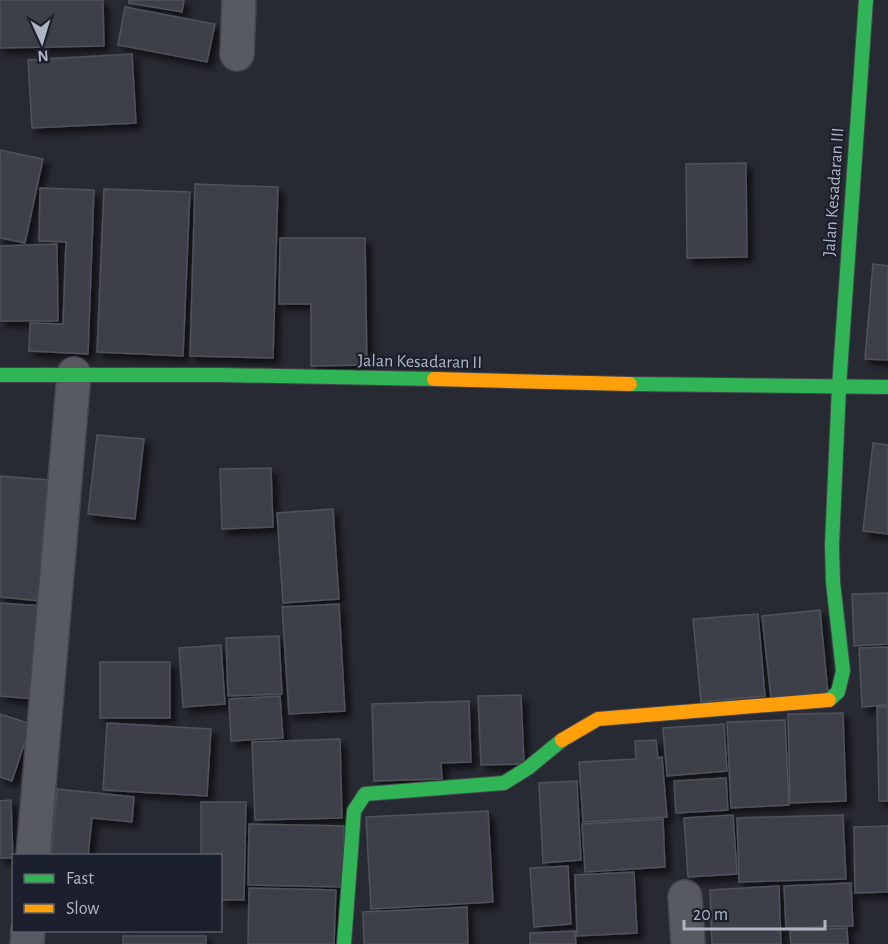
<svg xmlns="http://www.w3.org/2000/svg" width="888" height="944" viewBox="0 0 888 944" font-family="'Alegreya Sans',sans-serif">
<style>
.building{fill:#3e4148;stroke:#4f525a;stroke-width:1.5;filter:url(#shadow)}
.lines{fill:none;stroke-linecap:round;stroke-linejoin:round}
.street-casing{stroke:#43454c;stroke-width:36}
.fast-casing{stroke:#43454c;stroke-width:16}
.slow-casing{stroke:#43454c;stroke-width:16}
.street{stroke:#575a61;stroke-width:33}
.fast{stroke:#30b455;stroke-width:14}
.slow{stroke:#ff9f0a;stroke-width:14}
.labels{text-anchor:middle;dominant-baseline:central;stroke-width:4.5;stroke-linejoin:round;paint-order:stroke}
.street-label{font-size:18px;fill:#b0b5c4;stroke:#1b202c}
</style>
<defs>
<filter id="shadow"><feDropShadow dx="5.5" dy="5.5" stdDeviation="3" flood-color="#0009"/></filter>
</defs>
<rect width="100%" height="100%" fill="#272a32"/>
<g class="building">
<polygon points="0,0 103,0 104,46 0,48"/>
<polygon points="129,0 184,0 182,12 129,3"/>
<polygon points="125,7 215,24 207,62 118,45"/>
<polygon points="132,54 136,123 32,128 28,60"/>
<polygon points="0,150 43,159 25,243 0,238"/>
<polygon points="746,163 747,257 687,258 686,164"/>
<polygon points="195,184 278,187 273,358 190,356"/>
<polygon points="40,188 94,190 88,354 29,351 30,323 63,324 66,242 39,241"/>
<polygon points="104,189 190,192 183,356 97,352"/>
<polygon points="280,238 365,238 367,365 311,366 311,304 279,304"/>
<polygon points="57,244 58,321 0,321 0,246"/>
<polygon points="873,264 888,266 888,360 865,359"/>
<polygon points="97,435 144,439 135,519 88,514"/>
<polygon points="873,443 888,445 888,534 863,531"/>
<polygon points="271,468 273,527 222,529 220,469"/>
<polygon points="0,476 62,481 51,602 0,597"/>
<polygon points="333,509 339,599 283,603 277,513"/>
<polygon points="888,593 888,644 854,646 852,594"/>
<polygon points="0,603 42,606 34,699 0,696"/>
<polygon points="339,604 345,711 289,714 282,607"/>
<polygon points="820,610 828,693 771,698 762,616"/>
<polygon points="758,614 765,696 701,702 693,619"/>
<polygon points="279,636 282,694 228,696 226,638"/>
<polygon points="221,645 225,704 183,707 179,648"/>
<polygon points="888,647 888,705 862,707 859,648"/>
<rect x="100" y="662" width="70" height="56"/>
<polygon points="521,695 524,764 481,765 478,696"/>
<polygon points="280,696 283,738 231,741 229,699"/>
<polygon points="469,701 471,762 441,763 442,779 374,781 372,704"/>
<polygon points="877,707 888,707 888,801 879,801"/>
<polygon points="843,713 846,801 790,803 788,714"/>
<polygon points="0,714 31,724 12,781 0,777"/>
<polygon points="785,720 789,805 731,808 727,722"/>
<polygon points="107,723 211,729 207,796 103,790"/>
<polygon points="724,724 727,771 667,776 663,728"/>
<polygon points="340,739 342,818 255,820 252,742"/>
<polygon points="656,740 658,758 662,757 667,817 583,822 579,762 636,759 635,741"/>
<polygon points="726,778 728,810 676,813 674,781"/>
<polygon points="577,781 581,860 543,863 539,783"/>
<polygon points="57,789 134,797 132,822 92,818 88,856 51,855"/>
<polygon points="11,800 13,858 0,858 0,801"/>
<polygon points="201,802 246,802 244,900 220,900 220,856 201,856"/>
<polygon points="488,811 493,902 371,909 366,817"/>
<polygon points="733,815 737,874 688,877 684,818"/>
<polygon points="843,815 846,879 739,882 737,818"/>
<polygon points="663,819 665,867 585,872 582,824"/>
<polygon points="249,824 344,826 344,887 248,885"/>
<polygon points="888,826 888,892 855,893 854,827"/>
<polygon points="568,866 571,924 534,927 530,868"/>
<polygon points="634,872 637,933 577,936 575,875"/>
<polygon points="851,883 853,926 786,928 784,886"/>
<polygon points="779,886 781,944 712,944 710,890"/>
<polygon points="249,888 336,890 334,944 248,944"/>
<polygon points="467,907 468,944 364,944 363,912"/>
<polygon points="847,928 848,944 791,944 790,931"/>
<polygon points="575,931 576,944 530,944 530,933"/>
<rect x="123" y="936" width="83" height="8"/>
</g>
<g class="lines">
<g class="street-casing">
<g id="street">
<polyline points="237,54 239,0"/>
<polyline points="33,856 74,374"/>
<polyline points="685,897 688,944"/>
<polyline points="27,944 28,930"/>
</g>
</g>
<g class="fast-casing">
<g id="fast">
<polyline points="0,375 222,375 434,379"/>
<polyline points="630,384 888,387"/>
<polyline points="829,700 838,692 843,671 833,582 832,545 839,387 866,0"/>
<polyline points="344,944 354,811 365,794 504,783 528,768 562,740"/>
</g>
</g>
<g class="slow-casing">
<g id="slow">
<polyline points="434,379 630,384"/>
<polyline points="562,740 598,719 829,700"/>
</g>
</g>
<use href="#street" class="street"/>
<use href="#fast" class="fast"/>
<use href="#slow" class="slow"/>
</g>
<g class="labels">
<g class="street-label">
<text transform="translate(834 192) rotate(-86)">Jalan Kesadaran III</text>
<text transform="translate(420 362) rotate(1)">Jalan Kesadaran II</text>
</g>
</g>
<rect x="12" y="854" width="210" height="78" fill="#1b202c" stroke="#575c69" stroke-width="1.5"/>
<rect x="24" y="874" width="30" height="9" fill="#30b455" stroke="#575c69" stroke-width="1.5"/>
<text x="66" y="884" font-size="18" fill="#b0b5c4">Fast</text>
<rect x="24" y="904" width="30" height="9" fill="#ff9f0a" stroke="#575c69" stroke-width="1.5"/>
<text x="66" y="914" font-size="18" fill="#b0b5c4">Slow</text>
<g transform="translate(42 42) rotate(176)" stroke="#1b202c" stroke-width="4.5" paint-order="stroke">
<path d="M0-4.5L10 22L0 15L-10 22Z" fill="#b0b5c4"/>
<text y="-9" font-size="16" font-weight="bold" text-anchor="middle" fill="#b0b5c4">N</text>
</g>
<path d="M684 920v9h141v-9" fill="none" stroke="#b0b5c4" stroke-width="3"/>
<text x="693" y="920" font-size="18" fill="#b0b5c4" stroke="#1b202c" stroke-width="4.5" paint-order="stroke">20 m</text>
</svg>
